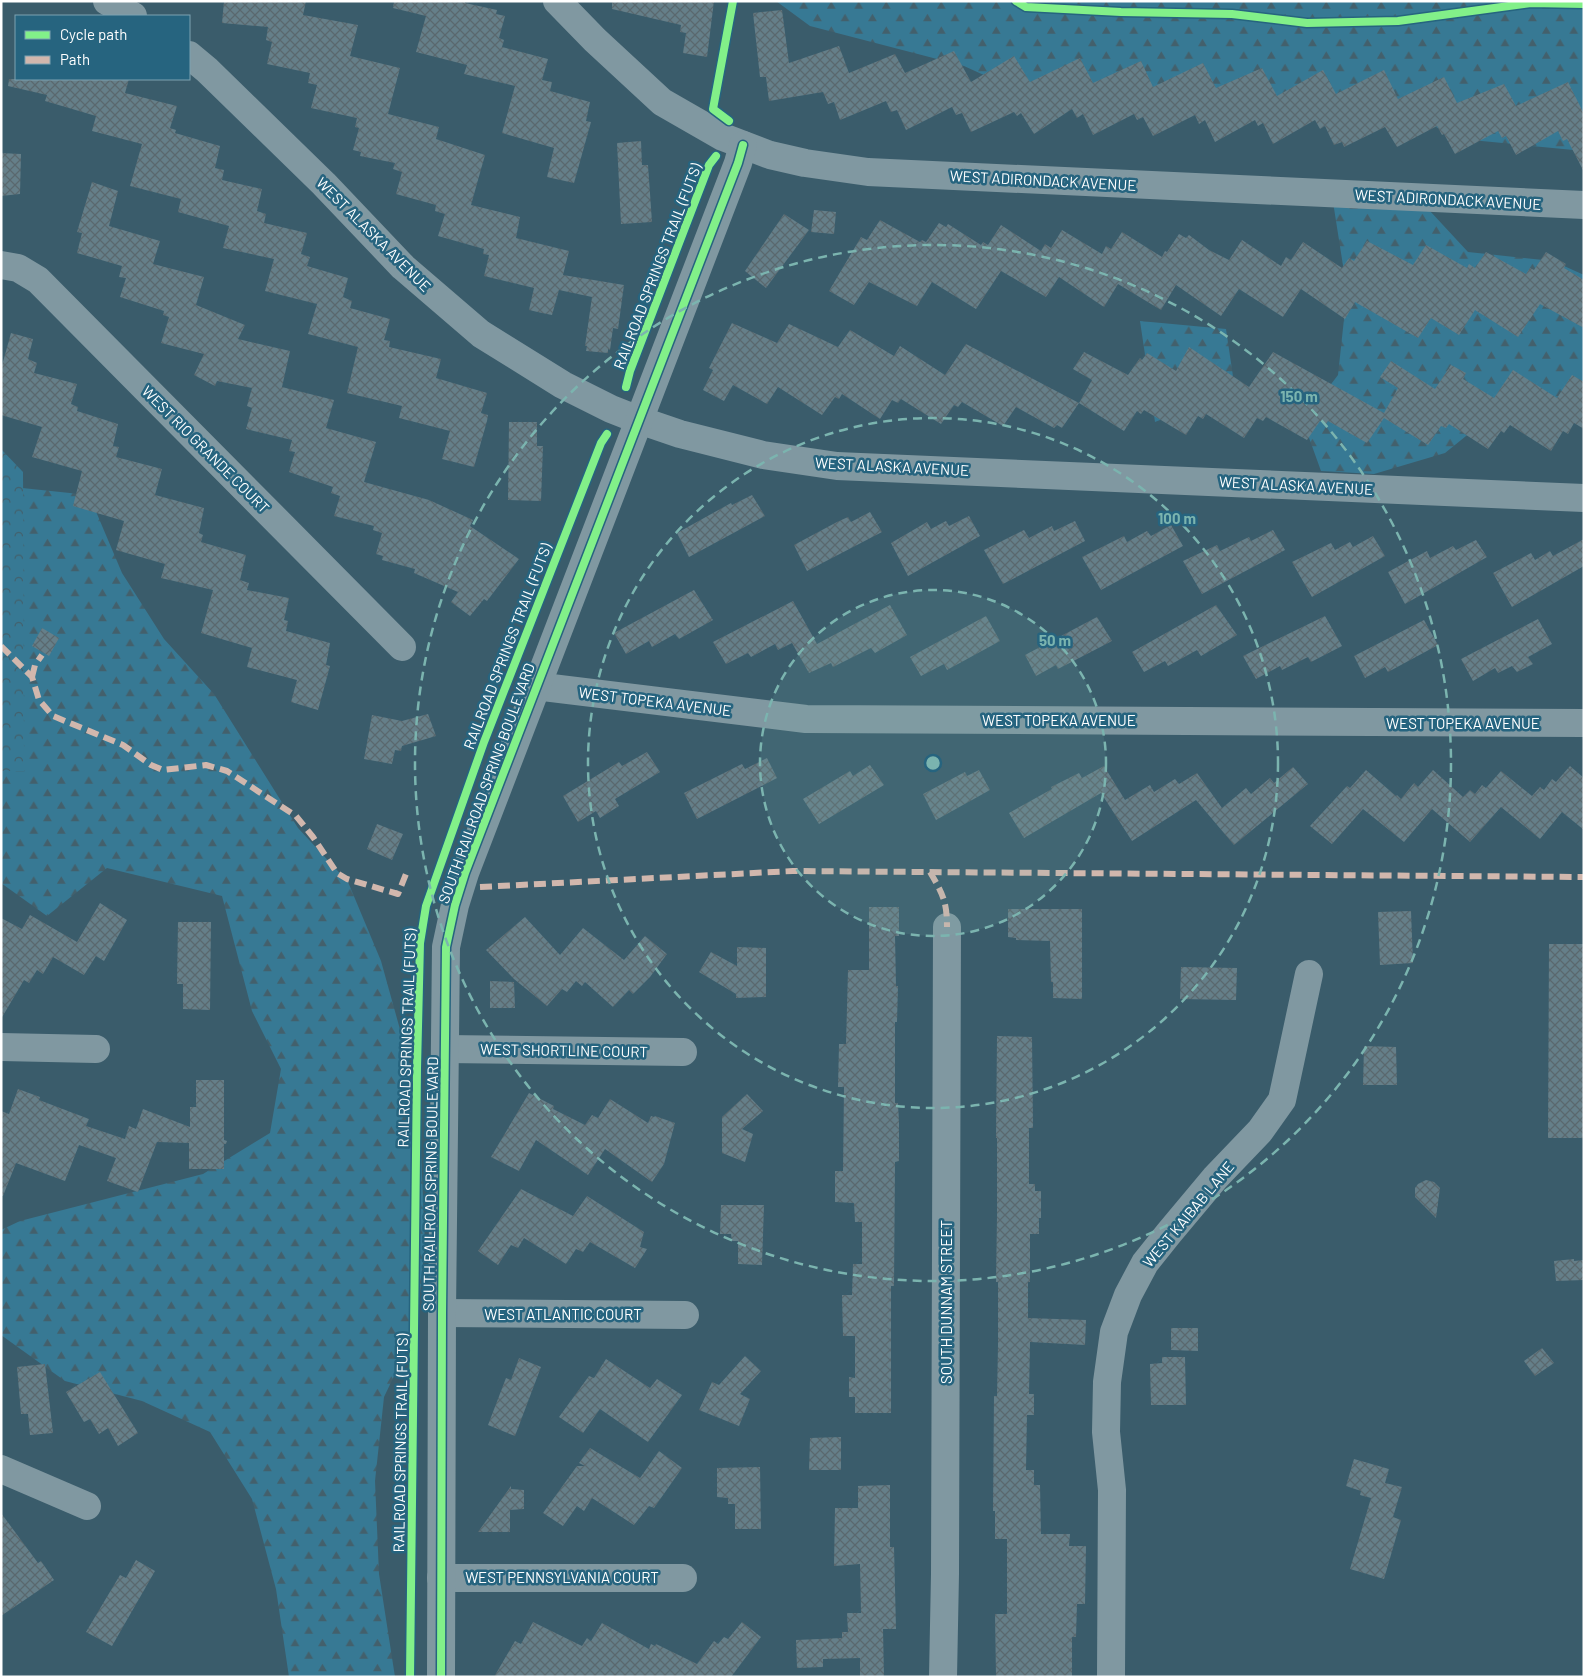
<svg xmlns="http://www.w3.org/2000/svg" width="1585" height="1678" viewBox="0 0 1585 1678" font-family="Barlow,sans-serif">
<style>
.forest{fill:url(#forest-firs)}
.park{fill:url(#park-crowns)}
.building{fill:url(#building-cross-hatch)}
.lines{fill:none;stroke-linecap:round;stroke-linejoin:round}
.minor{stroke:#8098a1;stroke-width:28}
.quiet{stroke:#d1b7ad;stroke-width:6;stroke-dasharray:12 6;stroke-linecap:butt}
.cycleway-casing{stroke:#26647f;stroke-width:11}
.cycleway{stroke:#82f089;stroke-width:8}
.ring{fill:none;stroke:#7bb4af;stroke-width:2.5;stroke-dasharray:9 6}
.labels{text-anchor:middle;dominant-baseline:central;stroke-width:5;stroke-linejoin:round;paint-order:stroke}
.street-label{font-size:15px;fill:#fff;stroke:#26647f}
.centre{fill:#7bb4af;stroke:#26647f;stroke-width:2.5}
.ring-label{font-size:15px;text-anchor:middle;font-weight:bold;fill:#7bb4af;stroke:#26647f;stroke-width:5;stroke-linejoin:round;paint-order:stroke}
</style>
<defs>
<pattern id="forest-firs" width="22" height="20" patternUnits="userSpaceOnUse" patternTransform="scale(1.25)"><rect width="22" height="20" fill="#377994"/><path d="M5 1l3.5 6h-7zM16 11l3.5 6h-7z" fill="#43606c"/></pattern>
<pattern id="park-crowns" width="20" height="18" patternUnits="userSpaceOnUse" patternTransform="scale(1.25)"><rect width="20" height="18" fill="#377994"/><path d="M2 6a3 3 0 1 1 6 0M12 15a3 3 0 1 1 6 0" fill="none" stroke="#43606c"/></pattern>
<pattern id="building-cross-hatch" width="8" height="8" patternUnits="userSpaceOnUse" patternTransform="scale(1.25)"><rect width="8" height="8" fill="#657f89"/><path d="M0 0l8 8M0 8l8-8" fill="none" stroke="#5a686e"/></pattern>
</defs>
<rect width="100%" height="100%" fill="#3a5c6b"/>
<g class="forest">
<polygon points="776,1 1584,1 1584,151 1461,139 1393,107 1032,97 964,66 810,26"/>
<polygon points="1331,189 1417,197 1468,252 1553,261 1584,275 1584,415 1492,415 1445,453 1374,474 1321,471 1303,421 1338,375 1347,291"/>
<polygon points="1140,321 1226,329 1235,390 1155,422"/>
<polygon points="3,486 89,495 122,573 164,639 214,694 298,828 348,882 381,961 406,1051 421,1152 425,1245 416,1330 384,1397 375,1481 379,1574 395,1677 289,1677 276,1589 252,1499 210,1432 142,1401 65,1381 1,1335 1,1230 20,1221 203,1174 270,1133 281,1069 252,1011 222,896 107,868 47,916 1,883"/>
</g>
<polygon class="park" points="1,449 23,472 24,771 1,771"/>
<g class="building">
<polygon points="224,1 306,1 303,15 358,25 350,56 400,68 388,114 439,127 436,139 485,155 471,205 520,217 516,238 569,251 563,275 624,285 618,329 613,328 610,350 608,349 608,353 586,351 587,346 585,346 592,297 559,290 552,315 542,313 529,310 534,288 484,276 489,255 483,254 484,249 438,236 445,214 435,211 436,205 396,194 402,172 393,169 395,163 360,156 361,152 353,150 359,128 355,127 357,118 311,108 317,85 308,83 310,73 267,64 272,42 266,40 268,27 222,23"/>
<polygon points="394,1 465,1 465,3 497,10 496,14 505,16 499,38 504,40 502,47 548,59 542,80 552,82 550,91 590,102 586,121 591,122 574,183 547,177 554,148 502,133 515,86 464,74 467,65 416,52 426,16 393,8"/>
<polygon points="612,1 714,1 707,57 683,53 686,33 680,32 681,25 612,9"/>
<polygon points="782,10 789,63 839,46 849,73 895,54 905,73 954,51 971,82 1014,56 1030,82 1080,58 1093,83 1141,61 1153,87 1203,63 1216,88 1262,68 1277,96 1323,70 1336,94 1384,70 1398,99 1444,77 1457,103 1504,84 1516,106 1568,82 1584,114 1584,172 1567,139 1563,141 1558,131 1516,155 1506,136 1502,138 1498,131 1455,154 1444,134 1442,135 1437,126 1397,147 1385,127 1344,147 1342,142 1334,145 1325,126 1320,129 1315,120 1273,144 1263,123 1258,126 1255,120 1215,142 1205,120 1199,124 1195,115 1153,136 1143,117 1137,120 1134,114 1093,135 1083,114 1077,118 1072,109 1034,134 1021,113 1017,116 1014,112 971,132 962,113 956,115 952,107 906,130 897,110 891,112 886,101 840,120 834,102 828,104 823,92 769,101 766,77 760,77 753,13"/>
<polygon points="9,79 129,79 125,93 177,106 170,128 176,130 175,133 220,146 215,168 224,170 222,180 262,189 257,211 266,214 264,223 307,233 301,254 310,257 307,266 348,278 343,297 352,301 350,308 390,319 384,340 390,341 389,347 441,359 436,378 487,393 481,413 488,415 487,421 474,467 442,459 450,431 399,418 402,406 347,393 358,347 308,334 317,304 265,291 274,259 223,248 229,226 178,212 181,199 130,186 142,144 92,131 96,116 45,101 47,95 8,86"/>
<polygon points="641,141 642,165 648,165 652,222 621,224 617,143"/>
<polygon points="1,153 21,154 20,194 1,196"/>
<polygon points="92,182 118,191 109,226 160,241 153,264 204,277 196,305 245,325 238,339 290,351 282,387 334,400 326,428 376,442 364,482 429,500 473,520 470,526 519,559 487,601 484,599 470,616 451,602 458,592 414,573 415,569 382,560 383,556 376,554 382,533 373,530 374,526 334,516 340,496 331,493 333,487 289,472 295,452 289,451 292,440 246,429 252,408 247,406 252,388 217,381 215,386 194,375 204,354 161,343 169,317 163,315 164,311 120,297 126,278 119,277 122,266 77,253 82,233 77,232"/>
<polygon points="814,210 836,212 834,234 811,232"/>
<polygon points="784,214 809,230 766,288 745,271"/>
<polygon points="880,220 920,242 922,240 926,242 939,223 946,227 948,224 981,245 983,242 988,245 1001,225 1041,251 1045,244 1051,248 1062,230 1102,254 1106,246 1111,249 1122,232 1162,257 1165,251 1167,252 1179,234 1186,238 1189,235 1209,250 1229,260 1242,240 1281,266 1286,257 1291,260 1303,242 1342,268 1349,258 1354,261 1367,241 1413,265 1426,245 1467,268 1469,264 1475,268 1486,252 1526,274 1530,268 1534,270 1546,252 1566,264 1564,268 1584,280 1584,328 1540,304 1518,337 1475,310 1459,335 1431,318 1418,338 1355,302 1345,319 1301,289 1283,317 1239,289 1221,316 1176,285 1161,310 1118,284 1104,307 1059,277 1046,297 1001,271 976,309 932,282 917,306 869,282 854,305 829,291 861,237 867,240"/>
<polygon points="732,323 777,343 789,324 838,347 850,330 894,356 900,346 945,375 966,344 1079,403 1092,380 1073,369 1084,352 1128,375 1140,358 1142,360 1147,353 1176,371 1189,347 1249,387 1273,352 1384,413 1398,388 1380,377 1391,361 1435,389 1451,365 1466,373 1463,379 1494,398 1513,370 1557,398 1572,375 1584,382 1584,429 1574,423 1568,434 1563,431 1551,451 1510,425 1504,433 1501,431 1488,449 1449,424 1446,428 1441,426 1428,445 1384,418 1367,443 1328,421 1326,424 1320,421 1307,440 1266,417 1263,421 1257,418 1244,438 1206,414 1203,419 1198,416 1186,435 1144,410 1141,414 1137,411 1124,431 1079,403 1062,428 1057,425 1054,428 1016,407 1003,426 962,402 958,407 954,405 941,424 901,399 898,403 892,400 880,419 842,394 839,399 835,397 822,415 778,387 767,404 733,385 724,401 703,390 713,370 709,368"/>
<polygon points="11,333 33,339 28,359 37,363 34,373 77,384 71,404 78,407 77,411 118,424 113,446 119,447 116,457 162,469 155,495 204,508 199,533 203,535 201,542 246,555 240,580 249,583 247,590 289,598 284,620 288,621 286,631 330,643 326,665 330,666 318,710 291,702 297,680 247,667 252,648 201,633 213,590 161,578 165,564 116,550 124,521 73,506 82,471 32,457 42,427 1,415 1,369"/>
<polygon points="509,422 537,422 537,446 543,446 541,501 508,500"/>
<polygon points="752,495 765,516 689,557 677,533 731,503 732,505"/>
<polygon points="870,512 882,532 807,571 794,545 837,522 848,517 851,522"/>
<polygon points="969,516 980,536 908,576 891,543 927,522 931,529 946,521 949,526"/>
<polygon points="1075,521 1085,541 1003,584 984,550 1024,530 1029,538 1052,526 1054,531"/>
<polygon points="1171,525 1183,546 1101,590 1082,557 1124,536 1127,542 1147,531 1151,536"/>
<polygon points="1273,530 1285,550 1202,594 1183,561 1217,545 1220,551 1249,537 1251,541"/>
<polygon points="1373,536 1385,556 1312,597 1292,562 1331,543 1335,550 1350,542 1353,547"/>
<polygon points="1584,539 1584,566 1512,607 1493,573 1531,553 1535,560 1550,551 1553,556"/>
<polygon points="1476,540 1487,557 1405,604 1388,572 1427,551 1430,558 1453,546 1456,550"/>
<polygon points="694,590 713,620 679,639 675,634 652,647 649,641 626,654 614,633"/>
<polygon points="793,601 817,644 890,605 907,635 875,653 871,648 833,667 831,663 809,673 792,643 778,650 775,644 751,657 748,653 726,664 713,642"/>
<polygon points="1216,605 1237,635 1201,656 1197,650 1168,666 1165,661 1144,672 1132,652"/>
<polygon points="986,616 1000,641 947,670 944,664 921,676 910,657"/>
<polygon points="1325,616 1342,646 1311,662 1308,657 1282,670 1280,666 1256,679 1243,656"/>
<polygon points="1097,617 1112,641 1058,669 1056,665 1036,676 1025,655"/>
<polygon points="1538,619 1552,644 1528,657 1533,664 1517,672 1512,666 1498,673 1495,668 1473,681 1461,659"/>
<polygon points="1424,620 1438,645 1388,672 1385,667 1365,678 1354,656"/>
<polygon points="42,628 59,638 49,656 32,646"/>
<polygon points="428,714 436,736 402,746 401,751 395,750 392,764 364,759 372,715 402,721"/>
<polygon points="647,752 660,772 615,799 619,806 600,818 596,811 578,822 563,796 619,762 622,766"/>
<polygon points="767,758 777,778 697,819 684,793 742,764 745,769"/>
<polygon points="870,765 884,785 819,824 803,799 850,771 853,776"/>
<polygon points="1104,766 1125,800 1150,785 1154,792 1175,779 1179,784 1197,773 1222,808 1246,788 1251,794 1270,778 1274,783 1293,767 1308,784 1234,845 1196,800 1132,841 1101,793 1024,838 1009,813 1052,789 1051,787 1079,773 1082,778"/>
<polygon points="1570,766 1584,778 1584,830 1562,812 1540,839 1501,807 1470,842 1432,809 1404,842 1363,809 1332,844 1310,826 1347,786 1350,788 1366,770 1396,796 1397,795 1401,799 1414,783 1418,787 1433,770 1463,797 1470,790 1475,794 1482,785 1486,788 1501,771 1532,796 1540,787 1544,790 1552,779 1556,782"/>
<polygon points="979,770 990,790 936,820 923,794 965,772 967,776"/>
<polygon points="377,824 403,834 392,860 367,849"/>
<polygon points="100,903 127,920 104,961 96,956 84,975 53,957 43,974 37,970 29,983 24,980 1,1019 1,918 22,929 30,915 77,942"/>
<polygon points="869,907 899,907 899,936 895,936 896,986 898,986 897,1022 895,1022 895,1103 898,1103 899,1122 899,1161 895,1162 894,1286 891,1286 891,1413 855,1413 855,1397 849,1397 849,1377 855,1378 855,1336 843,1336 842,1295 852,1295 853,1264 862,1264 862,1222 855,1222 854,1203 835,1202 835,1171 843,1171 844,1087 838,1087 839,1044 846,1044 848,970 869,970"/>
<polygon points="1008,909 1082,909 1082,999 1053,998 1053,982 1051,982 1050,941 1016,940 1016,938 1008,937"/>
<polygon points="1411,911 1413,963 1380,965 1378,912"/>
<polygon points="525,917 560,955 583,928 624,960 645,936 667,954 650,977 633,994 629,990 613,1007 585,982 582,986 576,981 567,992 562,989 547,1006 514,979 486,950"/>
<polygon points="178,922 211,922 210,1010 183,1009 183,984 177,984"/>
<polygon points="1549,944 1584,944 1584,1138 1548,1138"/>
<polygon points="737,947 766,948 766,997 736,998 736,994 699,972 711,952 737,966"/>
<polygon points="1181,967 1237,968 1236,1000 1180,999"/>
<polygon points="490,981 514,982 515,1008 490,1008"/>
<polygon points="997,1036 1032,1037 1033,1128 1029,1128 1029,1184 1035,1184 1035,1191 1041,1191 1041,1218 1039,1218 1039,1234 1030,1234 1030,1282 1028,1282 1028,1318 1086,1320 1085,1345 1030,1342 1029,1394 1034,1394 1034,1415 1027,1415 1026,1470 1034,1470 1034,1485 1040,1485 1041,1534 1070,1534 1069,1546 1086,1546 1085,1604 1077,1604 1076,1637 1072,1637 1072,1677 996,1677 995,1614 1007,1614 1007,1539 995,1539 995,1511 993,1511 994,1396 997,1396 998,1345 998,1282 996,1282 997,1216 997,1138 996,1138"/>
<polygon points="1364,1046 1396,1047 1397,1085 1363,1085"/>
<polygon points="196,1080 224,1080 224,1140 227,1141 226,1144 224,1144 224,1169 189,1169 189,1143 157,1142 138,1192 107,1181 116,1158 79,1145 65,1181 16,1163 3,1196 1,1196 1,1111 9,1114 18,1089 40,1097 39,1100 89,1119 86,1126 125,1139 129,1126 136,1129 143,1109 190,1127 190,1107 196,1107"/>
<polygon points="529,1093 554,1106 553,1109 585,1125 592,1115 598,1118 610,1099 648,1123 651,1116 654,1117 655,1116 675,1123 664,1164 652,1182 605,1149 588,1175 536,1140 519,1171 491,1157"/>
<polygon points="747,1094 763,1111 742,1129 753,1134 745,1162 722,1153 722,1117"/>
<polygon points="1426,1180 1434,1182 1440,1188 1436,1218 1415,1197 1415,1188 1418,1184"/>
<polygon points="521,1189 573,1216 587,1196 644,1232 640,1247 647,1249 635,1268 590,1242 583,1252 576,1249 566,1264 524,1238 518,1248 511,1245 498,1265 478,1251"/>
<polygon points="721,1205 764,1205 762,1265 738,1264 738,1241 732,1241 731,1234 720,1234"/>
<polygon points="1574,1259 1574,1261 1584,1260 1584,1280 1556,1281 1554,1261"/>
<polygon points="1171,1328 1198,1328 1198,1351 1171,1350"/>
<polygon points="1542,1348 1554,1363 1535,1376 1524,1361"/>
<polygon points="745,1356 761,1371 740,1394 750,1399 739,1426 699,1410 712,1382 719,1385"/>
<polygon points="1162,1357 1185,1357 1186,1405 1151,1405 1150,1364 1162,1363"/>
<polygon points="519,1358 541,1367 515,1436 488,1425 506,1378 511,1380"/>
<polygon points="606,1359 650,1388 657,1379 682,1395 648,1442 600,1409 583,1433 559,1417 589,1376 594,1378"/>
<polygon points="45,1364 53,1433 30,1435 28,1414 21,1414 17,1367"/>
<polygon points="100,1372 138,1433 118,1446 108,1428 99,1434 90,1419 84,1422 66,1392"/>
<polygon points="841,1437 841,1470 809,1470 810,1438"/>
<polygon points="590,1448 640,1478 659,1451 682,1468 654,1508 649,1506 634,1525 592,1498 584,1511 577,1506 563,1526 543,1513 577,1466 585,1466 579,1463"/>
<polygon points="1354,1459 1389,1469 1385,1483 1402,1487 1393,1517 1401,1520 1384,1579 1350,1569 1371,1498 1360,1495 1361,1491 1346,1486"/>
<polygon points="760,1467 761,1529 735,1529 735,1504 728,1504 728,1498 717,1497 717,1468"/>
<polygon points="890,1485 890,1547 894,1547 896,1629 883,1629 884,1677 860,1677 860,1658 823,1659 823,1667 797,1668 796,1640 842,1638 842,1632 848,1632 847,1613 861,1613 860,1564 834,1566 835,1508 858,1508 858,1486"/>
<polygon points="511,1486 511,1489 524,1490 524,1509 510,1510 510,1532 478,1532"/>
<polygon points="1,1513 38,1563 41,1561 54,1580 1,1616"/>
<polygon points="136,1560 155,1571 112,1646 86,1632 120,1575 126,1578"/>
<polygon points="533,1622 582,1646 587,1638 591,1641 602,1623 649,1649 651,1644 655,1646 656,1644 697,1664 714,1641 718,1644 724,1637 728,1639 742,1622 761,1637 731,1677 494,1677 515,1641 521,1644"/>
</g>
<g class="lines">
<g class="minor">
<polyline points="107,1 133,16"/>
<polyline points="557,1 595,40 662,102 723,137 770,155 805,163 868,172 1584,205"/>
<polyline points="189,55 207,70 324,184 403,267 481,334 563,385 611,409 639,420 680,434 763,455 837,466 1584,498"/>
<polyline points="1,265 18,268 38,280 402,647"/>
<polyline points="535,686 806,719 1584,723"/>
<polyline points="1,1047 96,1049"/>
<polyline points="445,1049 683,1052"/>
<polyline points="442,1313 685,1315"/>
<polyline points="1,1469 87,1506"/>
<polyline points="441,1578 683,1578"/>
<polyline points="441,1677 442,1313 446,947 455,905 465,873 738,163 743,145"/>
<polyline points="943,1677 945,1574 947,927"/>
<polyline points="1111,1677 1112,1490 1106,1432 1107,1382 1114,1332 1128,1295 1145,1263 1169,1233 1215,1178 1260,1131 1282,1100 1309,974"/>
</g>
<g class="quiet">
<polyline points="1,646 32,677 39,700 53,716 123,745 151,765 163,770 206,765 227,771 296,816 313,837 337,873 347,879 398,894 406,874"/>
<polyline points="32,677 35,665 42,655"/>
<path d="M930,872C943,894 947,902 947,927"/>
<polyline points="480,887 793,871 1584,877"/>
</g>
<g class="cycleway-casing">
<g id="cycleway">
<polyline points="1016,1 1026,7 1121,12 1232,14 1307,23 1398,21 1531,3 1584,4"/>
<polyline points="729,121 713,109 733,1"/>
<polyline points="626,387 630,371 709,165 716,156"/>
<polyline points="410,1677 417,1068 420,943 426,906 484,742 601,443 607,434"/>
<polyline points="441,1677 442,1313 446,947 455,905 465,873 738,163 743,145"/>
</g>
</g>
<use href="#cycleway" class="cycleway"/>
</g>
<circle cx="933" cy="763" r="173" fill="#7bb4af" fill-opacity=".12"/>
<g class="ring">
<circle cx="933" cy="763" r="173"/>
<circle cx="933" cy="763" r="345"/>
<circle cx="933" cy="763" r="518"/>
</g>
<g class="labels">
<g class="street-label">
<text transform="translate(1043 180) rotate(3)">WEST ADIRONDACK AVENUE</text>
<text transform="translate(1448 199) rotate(3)">WEST ADIRONDACK AVENUE</text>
<text transform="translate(374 234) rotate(45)">WEST ALASKA AVENUE</text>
<text transform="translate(657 266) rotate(-69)">RAILROAD SPRINGS TRAIL (FUTS)</text>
<text transform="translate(206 449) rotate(45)">WEST RIO GRANDE COURT</text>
<text transform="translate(892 466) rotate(3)">WEST ALASKA AVENUE</text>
<text transform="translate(1296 485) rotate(3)">WEST ALASKA AVENUE</text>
<text transform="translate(507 646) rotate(-69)">RAILROAD SPRINGS TRAIL (FUTS)</text>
<text transform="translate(655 701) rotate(7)">WEST TOPEKA AVENUE</text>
<text x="1059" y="720">WEST TOPEKA AVENUE</text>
<text x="1463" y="723">WEST TOPEKA AVENUE</text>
<text transform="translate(486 783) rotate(-70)">SOUTH RAILROAD SPRING BOULEVARD</text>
<text transform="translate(406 1038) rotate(-88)">RAILROAD SPRINGS TRAIL (FUTS)</text>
<text transform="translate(564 1050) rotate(1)">WEST SHORTLINE COURT</text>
<text transform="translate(430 1184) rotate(-89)">SOUTH RAILROAD SPRING BOULEVARD</text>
<text transform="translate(1188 1214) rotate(-50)">WEST KAIBAB LANE</text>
<text transform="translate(946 1302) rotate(-90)">SOUTH DUNNAM STREET</text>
<text x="563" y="1314">WEST ATLANTIC COURT</text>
<text transform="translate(400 1443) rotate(-89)">RAILROAD SPRINGS TRAIL (FUTS)</text>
<text x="562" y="1577">WEST PENNSYLVANIA COURT</text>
</g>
</g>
<circle cx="933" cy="763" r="8" class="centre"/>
<g class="ring-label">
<text x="1299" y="402">150 m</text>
<text x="1177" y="524">100 m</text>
<text x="1055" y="646">50 m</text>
</g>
<rect width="1585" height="1678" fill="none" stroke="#ffffff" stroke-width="5"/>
<rect x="15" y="15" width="175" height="65" fill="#26647f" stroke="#7da2b2"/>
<rect x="25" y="31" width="25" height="8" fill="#82f089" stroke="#7da2b2"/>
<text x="60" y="40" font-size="15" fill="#ffffff">Cycle path</text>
<rect x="25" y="56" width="25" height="8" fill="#d1b7ad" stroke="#7da2b2"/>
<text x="60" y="65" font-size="15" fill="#ffffff">Path</text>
</svg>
